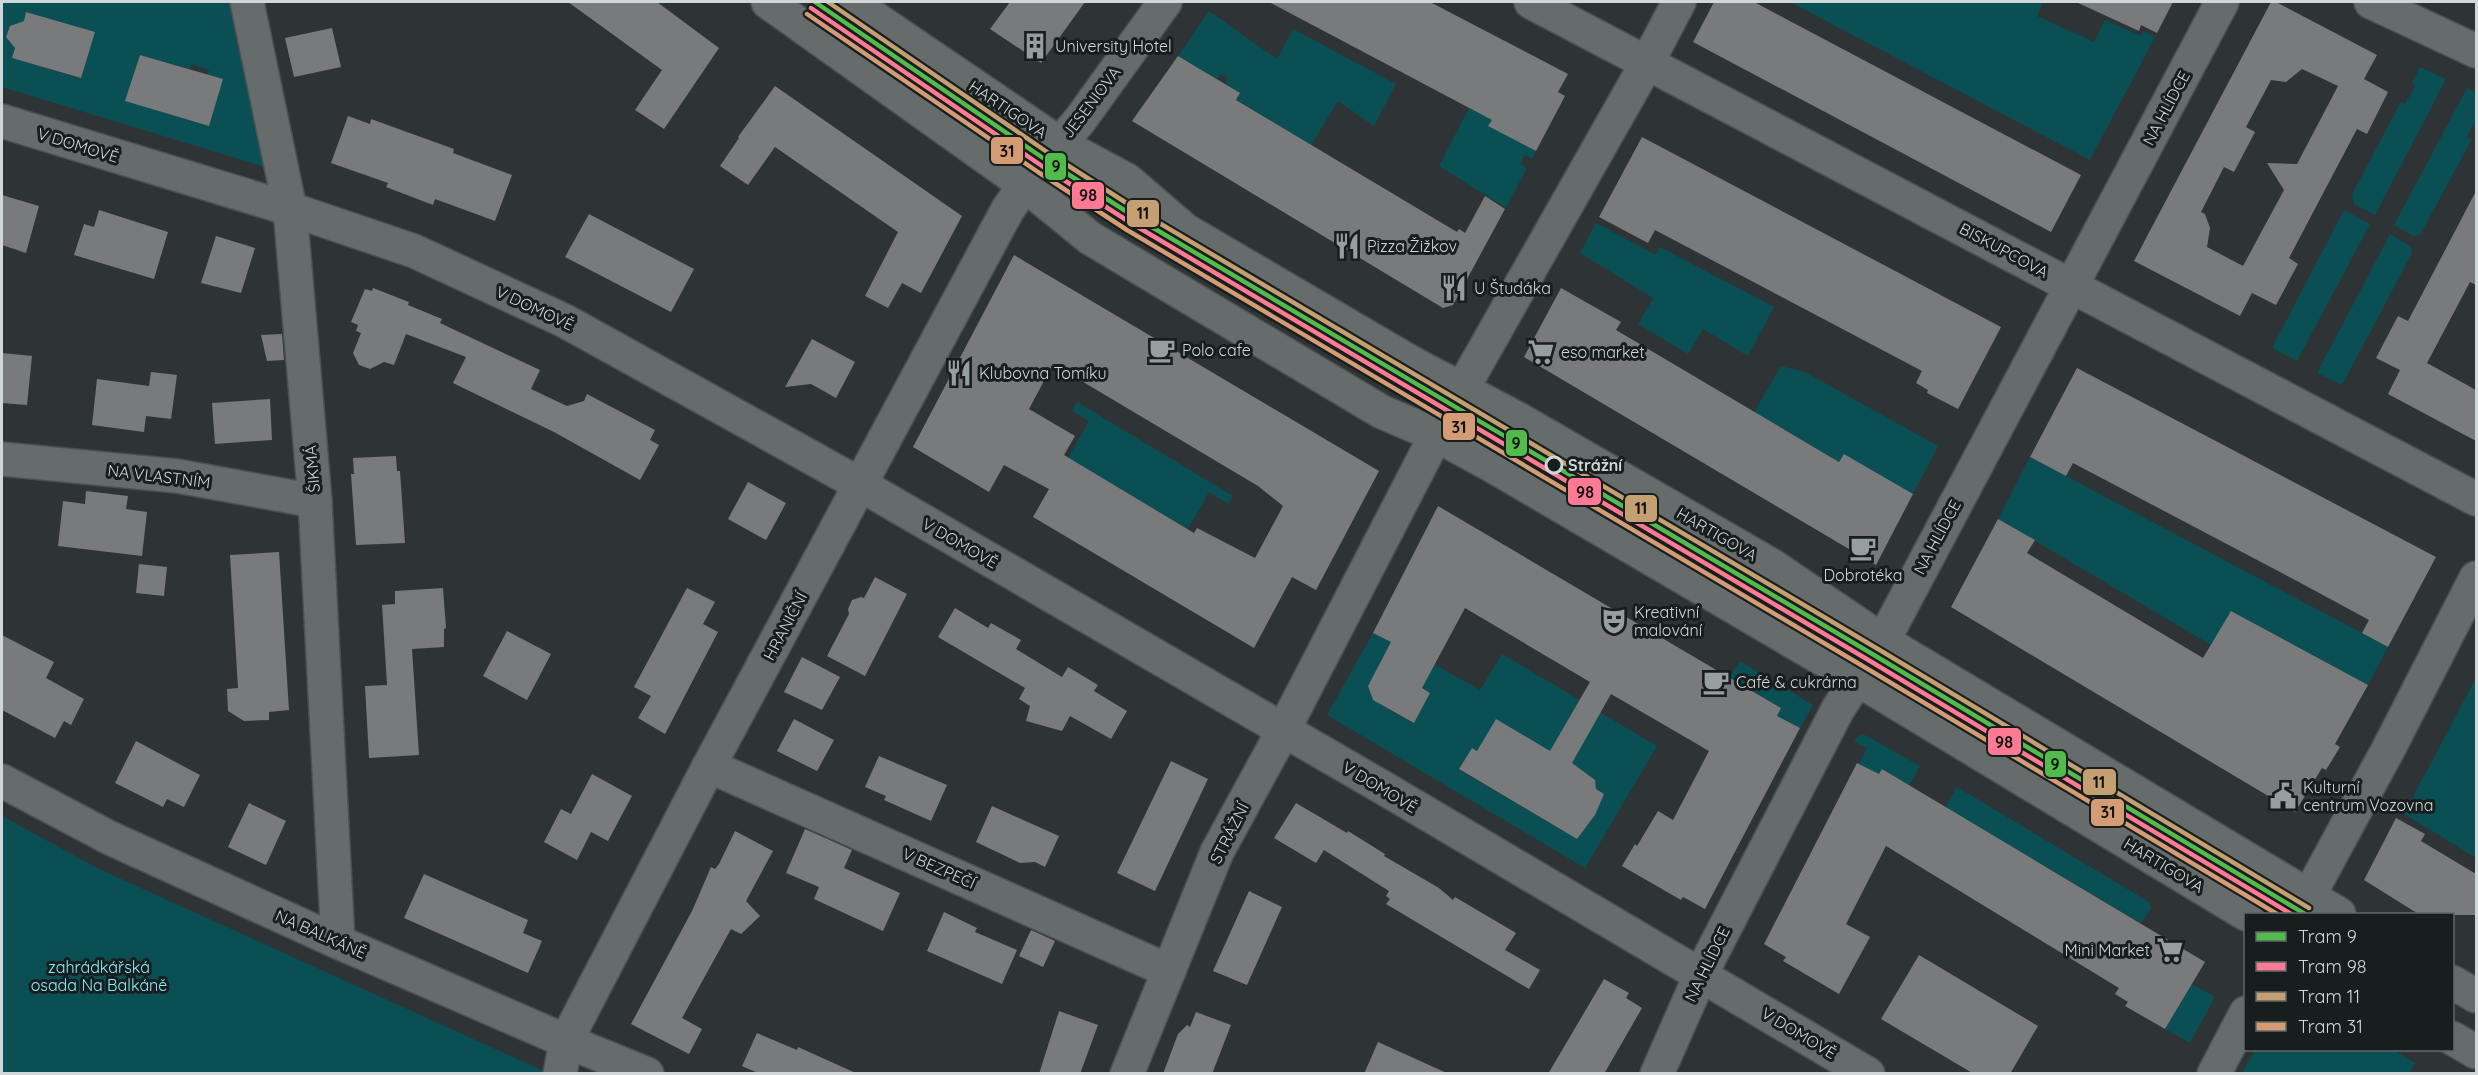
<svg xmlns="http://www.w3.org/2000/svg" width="2478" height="1075" viewBox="0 0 2478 1075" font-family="Quicksand,sans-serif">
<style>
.green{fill:#094f54;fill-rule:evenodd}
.building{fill:#797a7b;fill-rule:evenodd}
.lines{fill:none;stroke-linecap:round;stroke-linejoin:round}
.minor-casing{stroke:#4b5051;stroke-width:36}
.secondary-casing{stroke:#4b5051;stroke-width:36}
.minor{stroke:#666b6c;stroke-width:33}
.secondary{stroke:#666b6c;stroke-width:33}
.tram-1-casing{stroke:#181d1e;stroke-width:9}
.tram-2-casing{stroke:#181d1e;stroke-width:9}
.tram-3-casing{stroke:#181d1e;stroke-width:9}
.tram-4-casing{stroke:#181d1e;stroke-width:9}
.tram-1{stroke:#53ba4c;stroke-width:4.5}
.tram-2{stroke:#fe7a93;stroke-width:4.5}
.tram-3{stroke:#c39f72;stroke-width:4.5}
.tram-4{stroke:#d39c74;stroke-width:4.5}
.stop-dot{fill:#181d1e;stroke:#d0d7d8;stroke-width:3}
.labels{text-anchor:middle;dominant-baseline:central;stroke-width:6;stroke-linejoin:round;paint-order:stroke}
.poi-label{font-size:16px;fill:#d0d7d8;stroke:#181d1e;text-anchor:start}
.street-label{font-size:16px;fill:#d0d7d8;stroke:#181d1e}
.stop-label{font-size:16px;font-weight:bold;fill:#d0d7d8;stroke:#181d1e;text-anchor:start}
.park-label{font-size:16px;fill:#80f1fb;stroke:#181d1e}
.line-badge{stroke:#181d1e;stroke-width:2}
.pale-badge-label{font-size:16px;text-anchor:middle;font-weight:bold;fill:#111}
</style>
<rect width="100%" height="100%" fill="#2e3435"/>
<g class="green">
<path d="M2,2H229L265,167L2,87ZM27,12L94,33L80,78L12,58L16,44L10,42L6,36L10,26L23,25ZM140,55L190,69L192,64L209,70L207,75L222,79L209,126L126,101Z"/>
<polygon points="1790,2 2043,2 2037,16 2094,42 2105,20 2141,36 2143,31 2155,37 2090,160"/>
<polygon points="1209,11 1277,59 1293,29 1396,84 1374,126 1338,101 1311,145 1237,100 1240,93 1225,84 1228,78 1221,74 1217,79 1178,56"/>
<polygon points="2420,67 2446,79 2375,215 2354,204 2352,194 2401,102 2405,104 2415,86 2412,83"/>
<polygon points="2467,88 2476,93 2476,119 2467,137 2472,139 2420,235 2413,236 2394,225"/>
<polygon points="1469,108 1492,120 1489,126 1536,151 1532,159 1525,155 1520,164 1527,168 1506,208 1439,166"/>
<polygon points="2344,210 2370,224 2297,361 2272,348"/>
<polygon points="1596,223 1656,255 1660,247 1774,307 1748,356 1703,329 1688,354 1638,324 1653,298 1580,253"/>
<polygon points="2390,234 2411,247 2412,253 2342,385 2317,373"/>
<polygon points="1781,366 1805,372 1938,446 1913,494 1844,454 1839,462 1754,412"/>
<polygon points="1077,402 1233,496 1228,504 1209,492 1188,529 1068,458 1089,421 1072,411"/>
<polygon points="2030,457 2388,647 2368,685 2231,611 2211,645 1998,519"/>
<path d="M1373,633L1391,642L1369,687L1372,698L1392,705L1389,710L1414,723L1430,693L1420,686L1432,663L1480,690L1502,654L1657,746L1585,868L1327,715ZM1472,748L1477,751L1595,815L1577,839L1459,770Z"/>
<polygon points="1740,661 1813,705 1800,728 1777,716 1781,708 1729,678"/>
<polygon points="2476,678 2476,858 2404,814"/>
<polygon points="1863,734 1920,766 1909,785 1883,769 1879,774 1859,764 1867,748 1854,742 1857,737"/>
<polygon points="1957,787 2149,902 2151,908 2141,923 1945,807"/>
<polygon points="2,816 99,869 548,1073 6,1073 2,1071"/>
<polygon points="2192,984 2215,997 2190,1043 2165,1029"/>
<polygon points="2255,1050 2393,1050 2415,1063 2409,1073 2242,1073"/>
</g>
<g class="building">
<polygon points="568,2 657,2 719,48 664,129 635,110 662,70"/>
<polygon points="1010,2 1085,2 1041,63 990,29"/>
<polygon points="1269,2 1430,2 1568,74 1558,92 1565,96 1536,151 1488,126 1492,120"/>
<polygon points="1714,2 1754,2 2081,175 2051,232 1693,42"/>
<polygon points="2076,2 2173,2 2157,33 2141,25 2139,31"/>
<path d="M2271,2H2276L2377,55L2364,79L2388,92L2367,134L2357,129L2289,258L2298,264L2276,305L2252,293L2240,316L2134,261ZM2302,69L2338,86L2297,164L2267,163L2284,190L2243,266L2207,247L2210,228L2205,214L2201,212L2224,167L2234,172L2255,132L2246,127L2271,80L2286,82Z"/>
<polygon points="26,12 95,32 81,78 12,58 15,48 6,37 10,26 24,21"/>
<polygon points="332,28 341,67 294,77 285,38"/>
<polygon points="140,55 223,79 209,126 125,101"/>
<polygon points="1178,56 1240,93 1236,100 1457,232 1459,229 1465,233 1485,196 1505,209 1453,305 1443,308 1132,121"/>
<polygon points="775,86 962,216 921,293 902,283 888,308 865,296 898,232 775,147 748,185 720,166 739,138 738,137"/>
<polygon points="348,116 370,124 371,119 454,149 453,153 512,175 495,221 435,199 433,205 386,187 388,183 331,163"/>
<polygon points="1642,137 2001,327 1958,409 1927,393 1928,390 1916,383 1922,371 1655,230 1648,243 1599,217"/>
<polygon points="2476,191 2476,285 2470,282 2427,363 2476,390 2476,441 2388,394 2400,370 2376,358 2398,316 2408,321"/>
<polygon points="2,195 39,206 26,253 2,245"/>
<polygon points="99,210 168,232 154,279 74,255 84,224 94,227"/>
<polygon points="589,214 694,269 671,312 565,257"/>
<polygon points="216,236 255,248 241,293 201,283"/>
<path d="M1014,255L1379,471L1316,590L1292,577L1254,648L1033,517L1049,489L1004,465L989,492L913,447ZM1053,364L1258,486L1283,506L1255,558L1197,528L1194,533L1064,455L1075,436L1029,409Z"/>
<polygon points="373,288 409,302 408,305 442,319 440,323 540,370 531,389 567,406 584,401 587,394 655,430 650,440 659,445 640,480 554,432 453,383 466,357 406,334 394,365 384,362 370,369 359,365 353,353 361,333 356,331 358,325 351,322 365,289 372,291"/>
<polygon points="1561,288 1621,322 1616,330 1839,462 1844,454 1913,494 1876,565 1524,357"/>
<polygon points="282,334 284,360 267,361 261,335"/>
<polygon points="812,339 855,362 836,398 811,384 785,387"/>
<polygon points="2,353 32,356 27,405 2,403"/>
<polygon points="2077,368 2436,557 2388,647 2362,633 2369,620 2297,581 2073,463 2066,476 2030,457"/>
<polygon points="151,372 177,375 171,419 146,416 144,432 92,425 97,379 149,386"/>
<polygon points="270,399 272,440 215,444 212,403"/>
<polygon points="396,456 397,471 400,471 405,543 356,545 351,474 354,474 353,458"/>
<polygon points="748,482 786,503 766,540 728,519"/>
<polygon points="86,491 128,496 126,509 147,512 142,556 58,546 63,501 85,504"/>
<polygon points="1438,506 1781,708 1777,716 1800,728 1705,909 1683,897 1681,900 1622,866 1635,844 1637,846 1658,811 1673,820 1709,751 1611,694 1572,763 1595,780 1596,789 1604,794 1595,815 1577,839 1459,769 1472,748 1477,751 1496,719 1550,751 1590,682 1465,608 1422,688 1430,693 1414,723 1373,700 1368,686 1391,642 1373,633"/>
<polygon points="1998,519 2035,540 2027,553 2203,658 2231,611 2368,685 2335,744 2340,747 2326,770 2322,768 2295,812 1951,607"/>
<polygon points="279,552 289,710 269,712 269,720 244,721 228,711 227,689 238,688 230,555"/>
<polygon points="139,564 167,567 164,596 136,593"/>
<polygon points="875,577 907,594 865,676 827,656 849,614 848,609 852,600 861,597 864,598"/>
<polygon points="443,588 446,628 444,629 444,647 412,649 419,755 369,758 365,686 387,685 382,605 395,604 395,591"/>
<polygon points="687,588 715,602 703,624 718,632 665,734 638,718 651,696 634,687"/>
<polygon points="955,608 988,628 991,623 1021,640 1016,649 1062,677 1068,667 1098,685 1094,691 1127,711 1111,739 1070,716 1062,731 1026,721 1030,706 1019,699 1025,688 938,637"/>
<polygon points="507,631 551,654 527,700 483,676"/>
<polygon points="2,635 54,662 46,678 84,699 71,725 64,721 55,738 2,710"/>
<polygon points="802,657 840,677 822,710 784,692"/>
<polygon points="794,719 834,740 817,771 777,751"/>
<polygon points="136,741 200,775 184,807 167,799 163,807 115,783"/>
<polygon points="879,756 947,785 931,821 884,800 886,796 865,787"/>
<polygon points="1171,761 1208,779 1155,891 1117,873"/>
<polygon points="1857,763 1879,774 1882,769 2205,962 2165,1029 2125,1006 2128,1002 2115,994 2119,988 1886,846 1846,924 1870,937 1839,994 1783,961 1786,957 1764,944"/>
<polygon points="592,774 632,796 608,841 591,832 577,860 544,842 561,809 571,814"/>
<polygon points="249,803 286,821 266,865 228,847"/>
<polygon points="1296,803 1347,833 1348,831 1385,854 1384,856 1439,888 1453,900 1455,897 1516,933 1505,950 1540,970 1529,989 1386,904 1390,899 1386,896 1389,891 1324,850 1316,863 1274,838"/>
<polygon points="992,806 1059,836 1045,867 1035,862 1020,863 976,842"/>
<polygon points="2396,818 2425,834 2421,841 2476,874 2476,915 2420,915 2364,880"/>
<polygon points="805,829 852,850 844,868 900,893 883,931 814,899 819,887 786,873"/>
<polygon points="735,831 773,851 746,901 760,916 741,934 731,929 682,1018 702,1029 689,1054 631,1024 692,911 711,867 715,869 719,864"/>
<polygon points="424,874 528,920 523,933 542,941 528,973 404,918"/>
<polygon points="1249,891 1282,907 1247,985 1213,971"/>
<polygon points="944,912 977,928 975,932 1017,950 1002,984 927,951"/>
<polygon points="1031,930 1055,941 1043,967 1019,956"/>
<polygon points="1919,955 2038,1026 2010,1074 1974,1074 1881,1019"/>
<polygon points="1604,979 1629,993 1626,998 1642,1008 1604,1074 1548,1074"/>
<polygon points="1059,1011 1098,1025 1080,1074 1039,1074"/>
<polygon points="1196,1012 1231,1025 1212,1074 1163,1074 1178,1034 1187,1025 1190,1027"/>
<polygon points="757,1033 797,1050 798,1047 858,1074 760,1074 742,1066"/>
<polygon points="1378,1042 1449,1074 1364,1074"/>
</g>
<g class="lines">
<g class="minor-casing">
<g id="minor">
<polyline points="247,2 290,209 315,501 338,942"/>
<polyline points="1531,2 2476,499"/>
<polyline points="2371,2 2476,51"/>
<polyline points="2,121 290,209 414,251 565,321 861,485 1387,790 1868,1074"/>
<polyline points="2,459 177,476 315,501"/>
<polyline points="709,766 1169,971"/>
<polyline points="2,781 110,838 338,942 566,1041 647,1074"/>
<polyline points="2299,914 2390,746 2476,578"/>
<polyline points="560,1074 566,1041 709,766 1008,209 1025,185 1080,120 1165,2"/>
<polyline points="1127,1074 1217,852 1283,731 1436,435 1647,63 1679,2"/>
<polyline points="1657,1074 1701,974 1838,709 1883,641 2222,2"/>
<polyline points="2214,1074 2246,1013"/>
</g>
</g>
<g class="secondary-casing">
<g id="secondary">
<polyline points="768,2 1025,185 1090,238 1382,412 1436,435 1493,466 1857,679 2246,914"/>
<polyline points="851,2 1060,144 1127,180 1185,230 1412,363 1520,420 1771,565 1883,641 2339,914"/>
<polyline points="2452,982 2476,996"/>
<polyline points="2452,1038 2476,1052"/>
</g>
</g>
<use href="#minor" class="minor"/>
<use href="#secondary" class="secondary"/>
<g class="tram-1-casing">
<polyline id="tram-1" points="815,2 1046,160 1135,217 1874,655 2305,914"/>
</g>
<g class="tram-2-casing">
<polyline id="tram-2" points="811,8 1042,166 1131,223 1870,661 2291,914"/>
</g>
<g class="tram-3-casing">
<polyline id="tram-3" points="828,2 1050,154 1139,211 1878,649 2309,908"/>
</g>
<g class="tram-4-casing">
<polyline id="tram-4" points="807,14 1038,172 1127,230 1866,668 2277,914"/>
</g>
<use href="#tram-1" class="tram-1"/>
<use href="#tram-2" class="tram-2"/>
<use href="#tram-3" class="tram-3"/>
<use href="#tram-4" class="tram-4"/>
</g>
<defs>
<g id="building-bare" transform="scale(2.07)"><path d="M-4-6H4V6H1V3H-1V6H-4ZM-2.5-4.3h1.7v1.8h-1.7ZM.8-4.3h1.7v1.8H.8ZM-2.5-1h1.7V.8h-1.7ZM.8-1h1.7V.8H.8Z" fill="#979e9f" stroke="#181d1e" stroke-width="2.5" paint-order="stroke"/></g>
<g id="restaurant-bare" transform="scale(2.07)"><path d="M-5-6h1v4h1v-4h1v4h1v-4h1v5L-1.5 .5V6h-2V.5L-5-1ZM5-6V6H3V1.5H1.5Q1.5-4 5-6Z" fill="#979e9f" stroke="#181d1e" stroke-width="2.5" paint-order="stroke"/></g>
<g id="cafe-bare" transform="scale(2.07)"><path d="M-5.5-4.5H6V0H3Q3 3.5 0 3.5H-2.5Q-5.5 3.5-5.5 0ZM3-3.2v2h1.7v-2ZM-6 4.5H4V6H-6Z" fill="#979e9f" stroke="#181d1e" stroke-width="2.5" paint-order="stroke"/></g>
<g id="supermarket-bare" transform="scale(2.07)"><path d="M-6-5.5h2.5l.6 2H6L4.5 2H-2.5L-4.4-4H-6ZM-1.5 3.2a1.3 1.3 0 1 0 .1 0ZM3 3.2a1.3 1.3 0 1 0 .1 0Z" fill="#979e9f" stroke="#181d1e" stroke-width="2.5" paint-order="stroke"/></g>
<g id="theatre-bare" transform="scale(2.07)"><path d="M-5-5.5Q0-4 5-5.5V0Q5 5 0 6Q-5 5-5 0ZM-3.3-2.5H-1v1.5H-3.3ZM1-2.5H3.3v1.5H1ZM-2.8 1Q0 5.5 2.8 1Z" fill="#979e9f" stroke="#181d1e" stroke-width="2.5" paint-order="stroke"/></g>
<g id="civic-bare" transform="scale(2.07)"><path d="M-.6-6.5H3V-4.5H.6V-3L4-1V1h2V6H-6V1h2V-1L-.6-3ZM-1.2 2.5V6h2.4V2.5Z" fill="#979e9f" stroke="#181d1e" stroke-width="2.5" paint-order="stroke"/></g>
</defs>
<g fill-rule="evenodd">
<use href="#building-bare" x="1035" y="46"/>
<use href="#restaurant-bare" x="1347" y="246"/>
<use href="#restaurant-bare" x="1454" y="288"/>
<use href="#cafe-bare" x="1162" y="350"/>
<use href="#supermarket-bare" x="1541" y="352"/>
<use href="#restaurant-bare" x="959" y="373"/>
<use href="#cafe-bare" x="1863" y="548"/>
<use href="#theatre-bare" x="1614" y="621"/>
<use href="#cafe-bare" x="1716" y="682"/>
<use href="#civic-bare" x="2283" y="796"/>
<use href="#supermarket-bare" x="2170" y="950"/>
</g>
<circle class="stop-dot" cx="1554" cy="465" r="8"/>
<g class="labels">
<g class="poi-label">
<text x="1055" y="46">University Hotel</text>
<text x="1367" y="246">Pizza Žižkov</text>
<text x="1474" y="288">U Študáka</text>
<text x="1182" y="350">Polo cafe</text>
<text x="1561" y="352">eso market</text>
<text x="979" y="373">Klubovna Tomíku</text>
<text x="1863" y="575" text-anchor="middle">Dobrotéka</text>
<text x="1634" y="612">Kreativní<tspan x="1634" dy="18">malování</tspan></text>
<text x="1736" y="682">Café &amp; cukrárna</text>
<text x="2303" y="787">Kulturní<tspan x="2303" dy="18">centrum Vozovna</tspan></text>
<text x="2150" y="950" text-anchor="end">Mini Market</text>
</g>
<g class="street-label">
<text transform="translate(1091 102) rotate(-53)">JESENIOVA</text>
<text transform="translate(2166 108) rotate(-62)">NA HLÍDCE</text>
<text transform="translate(1008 109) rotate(34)">HARTIGOVA</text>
<text transform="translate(78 145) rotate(17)">V DOMOVĚ</text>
<text transform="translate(2004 250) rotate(28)">BISKUPCOVA</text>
<text transform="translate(535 308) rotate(25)">V DOMOVĚ</text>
<text transform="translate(312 469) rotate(-95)">ŠIKMÁ</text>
<text transform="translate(159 476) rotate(7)">NA VLASTNÍM</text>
<text transform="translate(1717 534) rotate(30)">HARTIGOVA</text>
<text transform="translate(1937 537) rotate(-62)">NA HLÍDCE</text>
<text transform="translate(960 543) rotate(30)">V DOMOVĚ</text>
<text transform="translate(785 626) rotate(-62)">HRANIČNÍ</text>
<text transform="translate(1380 787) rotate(31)">V DOMOVĚ</text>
<text transform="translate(1229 833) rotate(-63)">STRÁŽNÍ</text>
<text transform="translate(2164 865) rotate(31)">HARTIGOVA</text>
<text transform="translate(939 868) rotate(24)">V BEZPEČÍ</text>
<text transform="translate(321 934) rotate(24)">NA BALKÁNĚ</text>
<text transform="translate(1707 964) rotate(-64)">NA HLÍDCE</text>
<text transform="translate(1799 1033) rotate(31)">V DOMOVĚ</text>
</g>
<g class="stop-label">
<text x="1568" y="465">Strážní</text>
</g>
<g class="park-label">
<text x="99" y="967">zahrádkářská<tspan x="99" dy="18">osada Na Balkáně</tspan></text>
</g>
</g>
<g class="line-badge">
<rect x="990" y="136" width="34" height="29" rx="6" fill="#d39c74"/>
<rect x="1044" y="152" width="23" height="29" rx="6" fill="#53ba4c"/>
<rect x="1071" y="181" width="34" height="29" rx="6" fill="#fe7a93"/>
<rect x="1126" y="199" width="34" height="29" rx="6" fill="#c39f72"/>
<rect x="1442" y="412" width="34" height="29" rx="6" fill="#d39c74"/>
<rect x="1505" y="429" width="23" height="28" rx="6" fill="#53ba4c"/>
<rect x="1567" y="477" width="35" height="29" rx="6" fill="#fe7a93"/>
<rect x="1624" y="494" width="34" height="29" rx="6" fill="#c39f72"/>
<rect x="1987" y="727" width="35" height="29" rx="6" fill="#fe7a93"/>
<rect x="2044" y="750" width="23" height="28" rx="6" fill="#53ba4c"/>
<rect x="2082" y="768" width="35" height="28" rx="6" fill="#c39f72"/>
<rect x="2090" y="798" width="35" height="29" rx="6" fill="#d39c74"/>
</g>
<g class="pale-badge-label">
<text x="1007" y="157">31</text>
<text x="1056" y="172">9</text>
<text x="1088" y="201">98</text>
<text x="1143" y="219">11</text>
<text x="1459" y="433">31</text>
<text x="1516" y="449">9</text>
<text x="1585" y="498">98</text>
<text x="1641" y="514">11</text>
<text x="2004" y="748">98</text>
<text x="2055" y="770">9</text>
<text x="2099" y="788">11</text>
<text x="2108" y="818">31</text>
</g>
<rect width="2478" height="1075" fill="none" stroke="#d0d7d8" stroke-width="6"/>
<rect x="2244" y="913" width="210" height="138" fill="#181d1e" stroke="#626768" stroke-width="1.5"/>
<rect x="2256" y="932" width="30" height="9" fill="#53ba4c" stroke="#626768" stroke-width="1.5"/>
<text x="2298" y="943" font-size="18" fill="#d0d7d8">Tram 9</text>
<rect x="2256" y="962" width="30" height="9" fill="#fe7a93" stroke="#626768" stroke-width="1.5"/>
<text x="2298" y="973" font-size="18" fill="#d0d7d8">Tram 98</text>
<rect x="2256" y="992" width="30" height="9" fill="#c39f72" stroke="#626768" stroke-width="1.5"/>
<text x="2298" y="1003" font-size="18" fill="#d0d7d8">Tram 11</text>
<rect x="2256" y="1022" width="30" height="9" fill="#d39c74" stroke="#626768" stroke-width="1.5"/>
<text x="2298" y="1033" font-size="18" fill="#d0d7d8">Tram 31</text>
</svg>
